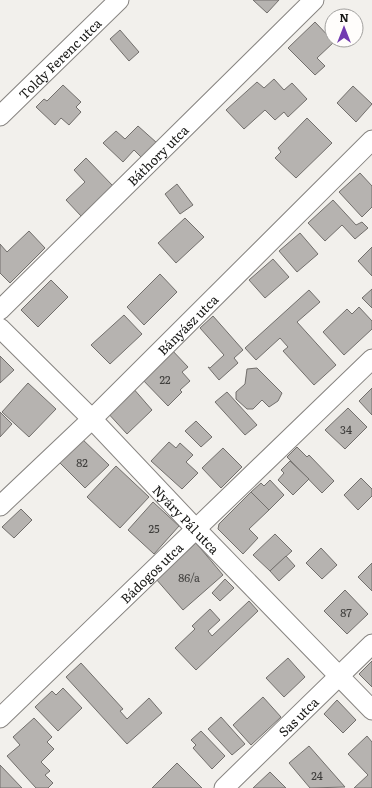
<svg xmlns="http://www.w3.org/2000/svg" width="372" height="788" viewBox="0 0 372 788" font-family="Literata,serif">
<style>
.building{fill:#b6b3b0;stroke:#726f6c}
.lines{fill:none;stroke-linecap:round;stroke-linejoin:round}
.minor-casing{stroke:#878481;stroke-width:21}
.minor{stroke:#fff;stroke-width:19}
.labels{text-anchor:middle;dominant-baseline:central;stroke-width:3;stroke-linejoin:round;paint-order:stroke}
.number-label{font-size:11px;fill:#3f3e3c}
.street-label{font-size:13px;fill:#171715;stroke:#fffdfb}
</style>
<rect width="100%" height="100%" fill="#f2f0ec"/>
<g class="building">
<polygon points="253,0 279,0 267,13"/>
<polygon points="345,9 351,16 337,16"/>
<polygon points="315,22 334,42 317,58 325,66 315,75 288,48"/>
<polygon points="120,30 139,52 129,61 110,39"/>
<polygon points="274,79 284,90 292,83 307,99 288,117 284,112 275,120 265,110 244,129 226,110 257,82 264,88"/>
<polygon points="63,85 81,102 76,107 81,112 69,125 61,118 55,125 36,107 44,99 47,101"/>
<polygon points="353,86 372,104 356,122 337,103"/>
<polygon points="307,118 332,143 296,178 275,158 281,152 278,148"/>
<polygon points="138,126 157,143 142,158 134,150 123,162 103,143 116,131 125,139"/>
<polygon points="86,158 113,186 81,216 66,200 85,182 74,170"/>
<polygon points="360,173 372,186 372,207 362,217 339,192"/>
<polygon points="177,184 193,205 180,214 165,194"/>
<polygon points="333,200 356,225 362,222 368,228 355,239 342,225 325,241 308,223"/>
<polygon points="185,218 204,237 176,263 158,243"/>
<polygon points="29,231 45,248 10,283 0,273 0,244 7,252"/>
<polygon points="300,233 318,254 297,272 279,251"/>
<polygon points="372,247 372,276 358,261"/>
<polygon points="273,259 289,277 265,298 249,280"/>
<polygon points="160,274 177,292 144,325 127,307"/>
<polygon points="51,280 68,297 38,327 21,310"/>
<polygon points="372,289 372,308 362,298"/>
<polygon points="309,290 320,302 297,322 336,365 314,385 283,351 288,347 280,338 256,360 245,348"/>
<polygon points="359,307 372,321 372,329 344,355 323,332 347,309 352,314"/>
<polygon points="124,315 142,334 110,364 91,345"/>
<polygon points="213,316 243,350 234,358 238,363 219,380 208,367 210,368 224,355 200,328"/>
<polygon points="170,348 188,367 182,372 190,381 180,390 182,392 168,406 140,377"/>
<polygon points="0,356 14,370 0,383"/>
<polygon points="257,368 282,393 278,401 269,407 262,400 253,409 247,409 236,399 236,392 245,384 247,369"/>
<polygon points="28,383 56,409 29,437 2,412"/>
<polygon points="132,387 152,410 127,434 106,411"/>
<polygon points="372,388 372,415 359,401"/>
<polygon points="227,392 257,425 245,435 215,402"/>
<polygon points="348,408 367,427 345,449 325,430"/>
<polygon points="0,412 12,424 0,437"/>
<polygon points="196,421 212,437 201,447 185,431"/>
<polygon points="79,436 109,465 85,488 56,459"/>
<polygon points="169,442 176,448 180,443 193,455 186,462 198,473 182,489 151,461"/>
<polygon points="297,447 307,457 309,455 334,481 322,493 287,457"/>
<polygon points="223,448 242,467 221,488 202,468"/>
<polygon points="290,461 309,479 293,495 278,480 284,473 281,470"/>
<polygon points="116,466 149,497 120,528 87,497"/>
<polygon points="361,478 372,489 372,496 358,510 344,495"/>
<polygon points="270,480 284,495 269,510 251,492 261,483 264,486"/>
<polygon points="251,492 269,510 249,529 258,538 243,554 218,529 219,524"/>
<polygon points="153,502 179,526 154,554 128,530"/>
<polygon points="21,509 32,520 14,538 2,527"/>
<polygon points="275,534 292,551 270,571 253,555"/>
<polygon points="196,543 223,575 183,610 156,579"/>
<polygon points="321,548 337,565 322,579 306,563"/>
<polygon points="286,556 295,566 279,581 270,571"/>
<polygon points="372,563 372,591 358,577"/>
<polygon points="225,579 234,588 220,601 212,593"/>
<polygon points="345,590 368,614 347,634 324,611"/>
<polygon points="249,601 258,611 196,670 175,648 195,629 192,626 210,609 220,620 208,631 212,636"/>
<polygon points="288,658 305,677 284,697 266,678"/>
<polygon points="372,661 372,687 359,674"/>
<polygon points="81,663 123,709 120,711 127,719 149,698 162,713 127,744 66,677"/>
<polygon points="63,688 82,708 58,731 35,707 52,691 56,695"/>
<polygon points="263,697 281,717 251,745 233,725"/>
<polygon points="337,700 356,720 343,733 324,714"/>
<polygon points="221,717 245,744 232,755 208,729"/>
<polygon points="34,718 52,737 47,742 54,749 41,762 50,771 45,775 53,783 48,788 36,788 7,756 20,745 13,737"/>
<polygon points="201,731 225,756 212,769 193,748 196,745 191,740"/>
<polygon points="367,736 372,742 372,788 354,788 368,775 348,754"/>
<polygon points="309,746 345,787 310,788 289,763"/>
<polygon points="177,763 202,788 152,788"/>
<polygon points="0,765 22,788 0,788"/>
<polygon points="270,772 286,788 253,788"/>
</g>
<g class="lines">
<g class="minor-casing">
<g id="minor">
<path id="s1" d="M0,116L119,0"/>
<path id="s2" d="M0,310L314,0"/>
<path id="s3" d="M0,328L92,419L195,528L372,710"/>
<path id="s4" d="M0,506L92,419L372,140"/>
<path id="s5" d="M0,718L372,359"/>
<path id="s6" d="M224,788L372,644"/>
</g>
</g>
<use href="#minor" class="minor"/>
</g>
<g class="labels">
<g class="number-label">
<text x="165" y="379">22</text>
<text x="346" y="429">34</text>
<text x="82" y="462">82</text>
<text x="154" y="528">25</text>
<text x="189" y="577">86/a</text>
<text x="346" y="612">87</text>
<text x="317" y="775">24</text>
</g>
<g class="street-label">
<text stroke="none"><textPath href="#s1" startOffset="83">Toldy Ferenc utca</textPath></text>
<text stroke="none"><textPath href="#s2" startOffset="221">Báthory utca</textPath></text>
<text stroke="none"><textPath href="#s4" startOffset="261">Bányász utca</textPath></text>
<text stroke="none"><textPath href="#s3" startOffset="267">Nyáry Pál utca</textPath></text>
<text stroke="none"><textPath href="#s5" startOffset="210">Bádogos utca</textPath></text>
<text stroke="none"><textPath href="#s6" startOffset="103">Sas utca</textPath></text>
</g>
</g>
<g transform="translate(344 28)"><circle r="19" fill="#fffdfb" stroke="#a2a19f"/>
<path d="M0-3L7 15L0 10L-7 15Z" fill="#723bb1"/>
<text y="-6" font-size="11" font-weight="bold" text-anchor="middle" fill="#171715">N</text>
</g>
</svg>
